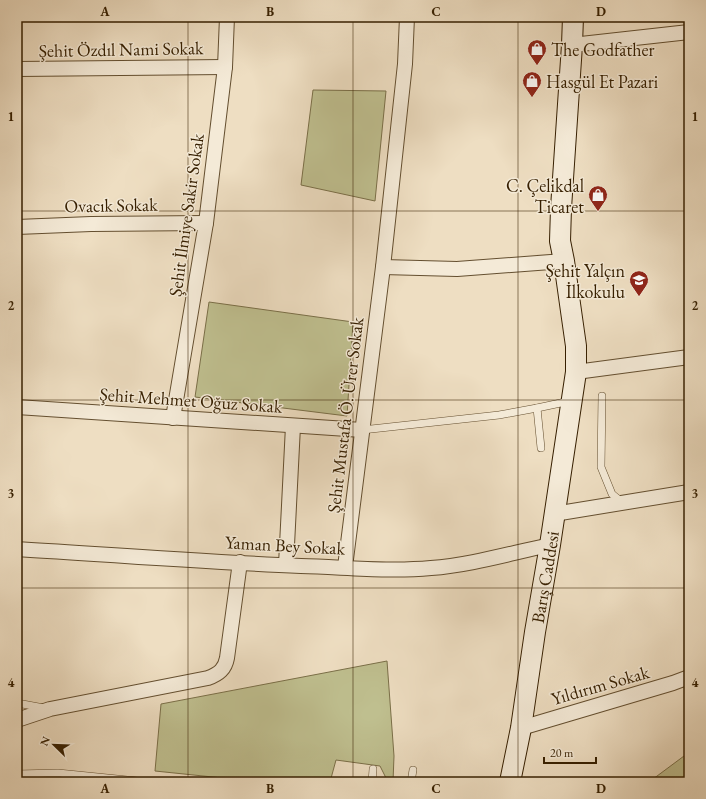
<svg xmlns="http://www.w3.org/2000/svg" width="706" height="799" viewBox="0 0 706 799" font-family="'EB Garamond',serif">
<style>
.green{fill:#bfbf8f;stroke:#7a6f48}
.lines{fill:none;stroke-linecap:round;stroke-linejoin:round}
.lane-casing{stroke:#644f30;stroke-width:8}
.street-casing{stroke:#644f30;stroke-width:16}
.secondary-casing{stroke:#361f00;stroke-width:22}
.lane{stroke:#f4ead7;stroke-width:7}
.street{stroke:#f4ead7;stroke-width:14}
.secondary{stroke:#f4ead7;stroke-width:20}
.grid{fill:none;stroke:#361f00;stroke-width:1;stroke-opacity:0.55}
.labels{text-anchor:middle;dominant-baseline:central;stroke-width:3;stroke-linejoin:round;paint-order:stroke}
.street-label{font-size:18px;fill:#361f00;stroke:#f4ead7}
.poi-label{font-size:18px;fill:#361f00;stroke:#f4ead7;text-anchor:start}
.neatline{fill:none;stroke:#361f00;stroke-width:1.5}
.grid-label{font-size:13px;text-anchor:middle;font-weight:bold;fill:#361f00}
</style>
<rect width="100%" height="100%" fill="#eedec2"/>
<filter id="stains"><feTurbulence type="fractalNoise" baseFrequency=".005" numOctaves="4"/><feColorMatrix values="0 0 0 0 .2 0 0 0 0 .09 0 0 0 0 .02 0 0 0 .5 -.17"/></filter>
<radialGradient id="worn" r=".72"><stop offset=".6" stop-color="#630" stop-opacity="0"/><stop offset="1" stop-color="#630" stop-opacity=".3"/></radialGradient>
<g class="green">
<polygon points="313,90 386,91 375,201 301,185"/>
<polygon points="209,302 353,322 347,416 195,397"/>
<polygon points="387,661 394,756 393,782 388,782 380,766 336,760 330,782 261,782 155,771 161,704"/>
<polygon points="689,754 689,782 649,782 684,756"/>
</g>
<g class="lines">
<g class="lane-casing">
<g id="lane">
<polyline points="602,396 601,467 612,494 623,503"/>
<polyline points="537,408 541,448"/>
<polyline points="362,430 499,415 537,408 570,401"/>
<polyline points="17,703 44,708"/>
<polyline points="17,774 58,773 147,782"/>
<polyline points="372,782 373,769"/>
<polyline points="411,782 413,770"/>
</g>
</g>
<g class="street-casing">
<g id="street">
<polyline points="572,45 689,32"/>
<polyline points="17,69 225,67"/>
<polyline points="17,227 91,224 206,223"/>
<polyline points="383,267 457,269 564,261"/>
<polyline points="576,372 689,357"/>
<polyline points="17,407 362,430"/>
<polyline points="173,418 206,223 225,67 227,17"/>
<polyline points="554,514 689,492"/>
<path d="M17,549C112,555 206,562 301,566C344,567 388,572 431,568C471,565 511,553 550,545"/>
<polyline points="286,565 293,426"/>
<polyline points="345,567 383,267 405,64 407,17"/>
<path d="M17,720L50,709L208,678C219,674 225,669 227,658L240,562"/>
<polyline points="521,728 673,683 689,677"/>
</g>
</g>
<g class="secondary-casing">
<g id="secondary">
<path id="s1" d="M510,782L521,728L535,632L550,545L576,372V346L572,318L564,261L560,241L561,208L572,45L573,17"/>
</g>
</g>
<use href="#lane" class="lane"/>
<use href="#street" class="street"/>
<use href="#secondary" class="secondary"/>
</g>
<path class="grid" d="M188,17V782M353,17V782M518,17V782M17,211H689M17,400H689M17,588H689"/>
<defs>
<g id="shop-pin" transform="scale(1)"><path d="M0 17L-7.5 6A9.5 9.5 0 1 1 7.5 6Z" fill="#8f2418" stroke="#f4ead7"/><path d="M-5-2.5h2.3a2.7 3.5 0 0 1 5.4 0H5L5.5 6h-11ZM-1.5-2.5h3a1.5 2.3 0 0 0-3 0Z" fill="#fff"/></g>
<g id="school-pin" transform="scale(1)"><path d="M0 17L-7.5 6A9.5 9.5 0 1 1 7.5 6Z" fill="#8f2418" stroke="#f4ead7"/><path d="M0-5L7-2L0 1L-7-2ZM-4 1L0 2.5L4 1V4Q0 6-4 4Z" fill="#fff"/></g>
</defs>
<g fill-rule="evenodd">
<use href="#shop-pin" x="537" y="49"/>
<use href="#shop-pin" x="532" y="81"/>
<use href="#shop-pin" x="598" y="195"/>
<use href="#school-pin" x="639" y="280"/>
</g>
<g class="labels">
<g class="street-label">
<text transform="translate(121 49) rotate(-1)">Şehit Özdıl Nami Sokak</text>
<text transform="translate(111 205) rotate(-1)">Ovacık Sokak</text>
<text transform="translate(186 215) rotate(-82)">Şehit İlmiye Sakir Sokak</text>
<text transform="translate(191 400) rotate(4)">Şehit Mehmet Oğuz Sokak</text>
<text transform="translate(345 415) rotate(-83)">Şehit Mustafa Ö. Ürer Sokak</text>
<text transform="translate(285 545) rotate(3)">Yaman Bey Sokak</text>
<text stroke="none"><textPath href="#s1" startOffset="208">Barış Caddesi</textPath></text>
<text transform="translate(600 685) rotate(-16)">Yıldırım Sokak</text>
</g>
<g class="poi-label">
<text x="551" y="49">The Godfather</text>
<text x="546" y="81">Hasgül Et Pazari</text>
<text x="584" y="185" text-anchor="end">C. Çelikdal<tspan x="584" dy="21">Ticaret</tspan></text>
<text x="625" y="270" text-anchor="end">Şehit Yalçın<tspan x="625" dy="21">İlkokulu</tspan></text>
</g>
</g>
<rect width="706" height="799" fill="none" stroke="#eedec2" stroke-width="44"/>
<g transform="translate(54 745) rotate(293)" stroke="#f4ead7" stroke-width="3" paint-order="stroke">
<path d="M0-3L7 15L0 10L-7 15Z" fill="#361f00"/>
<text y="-6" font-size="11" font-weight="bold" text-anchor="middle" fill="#361f00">N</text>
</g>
<path d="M544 757v6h52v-6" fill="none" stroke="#361f00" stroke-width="2"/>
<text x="550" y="757" font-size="12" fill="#361f00" stroke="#f4ead7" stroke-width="3" paint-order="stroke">20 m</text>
<rect x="22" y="22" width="662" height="755" class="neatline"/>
<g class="grid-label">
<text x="105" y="16">A</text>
<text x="270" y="16">B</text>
<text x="436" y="16">C</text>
<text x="601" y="16">D</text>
<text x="11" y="121">1</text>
<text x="695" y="121">1</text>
<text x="11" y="310">2</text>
<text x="695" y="310">2</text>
<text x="11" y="498">3</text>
<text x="695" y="498">3</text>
<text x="11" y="687">4</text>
<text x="695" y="687">4</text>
<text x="105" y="793">A</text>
<text x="270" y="793">B</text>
<text x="436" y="793">C</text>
<text x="601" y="793">D</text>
</g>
<rect width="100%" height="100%" filter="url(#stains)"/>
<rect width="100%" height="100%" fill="url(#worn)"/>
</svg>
